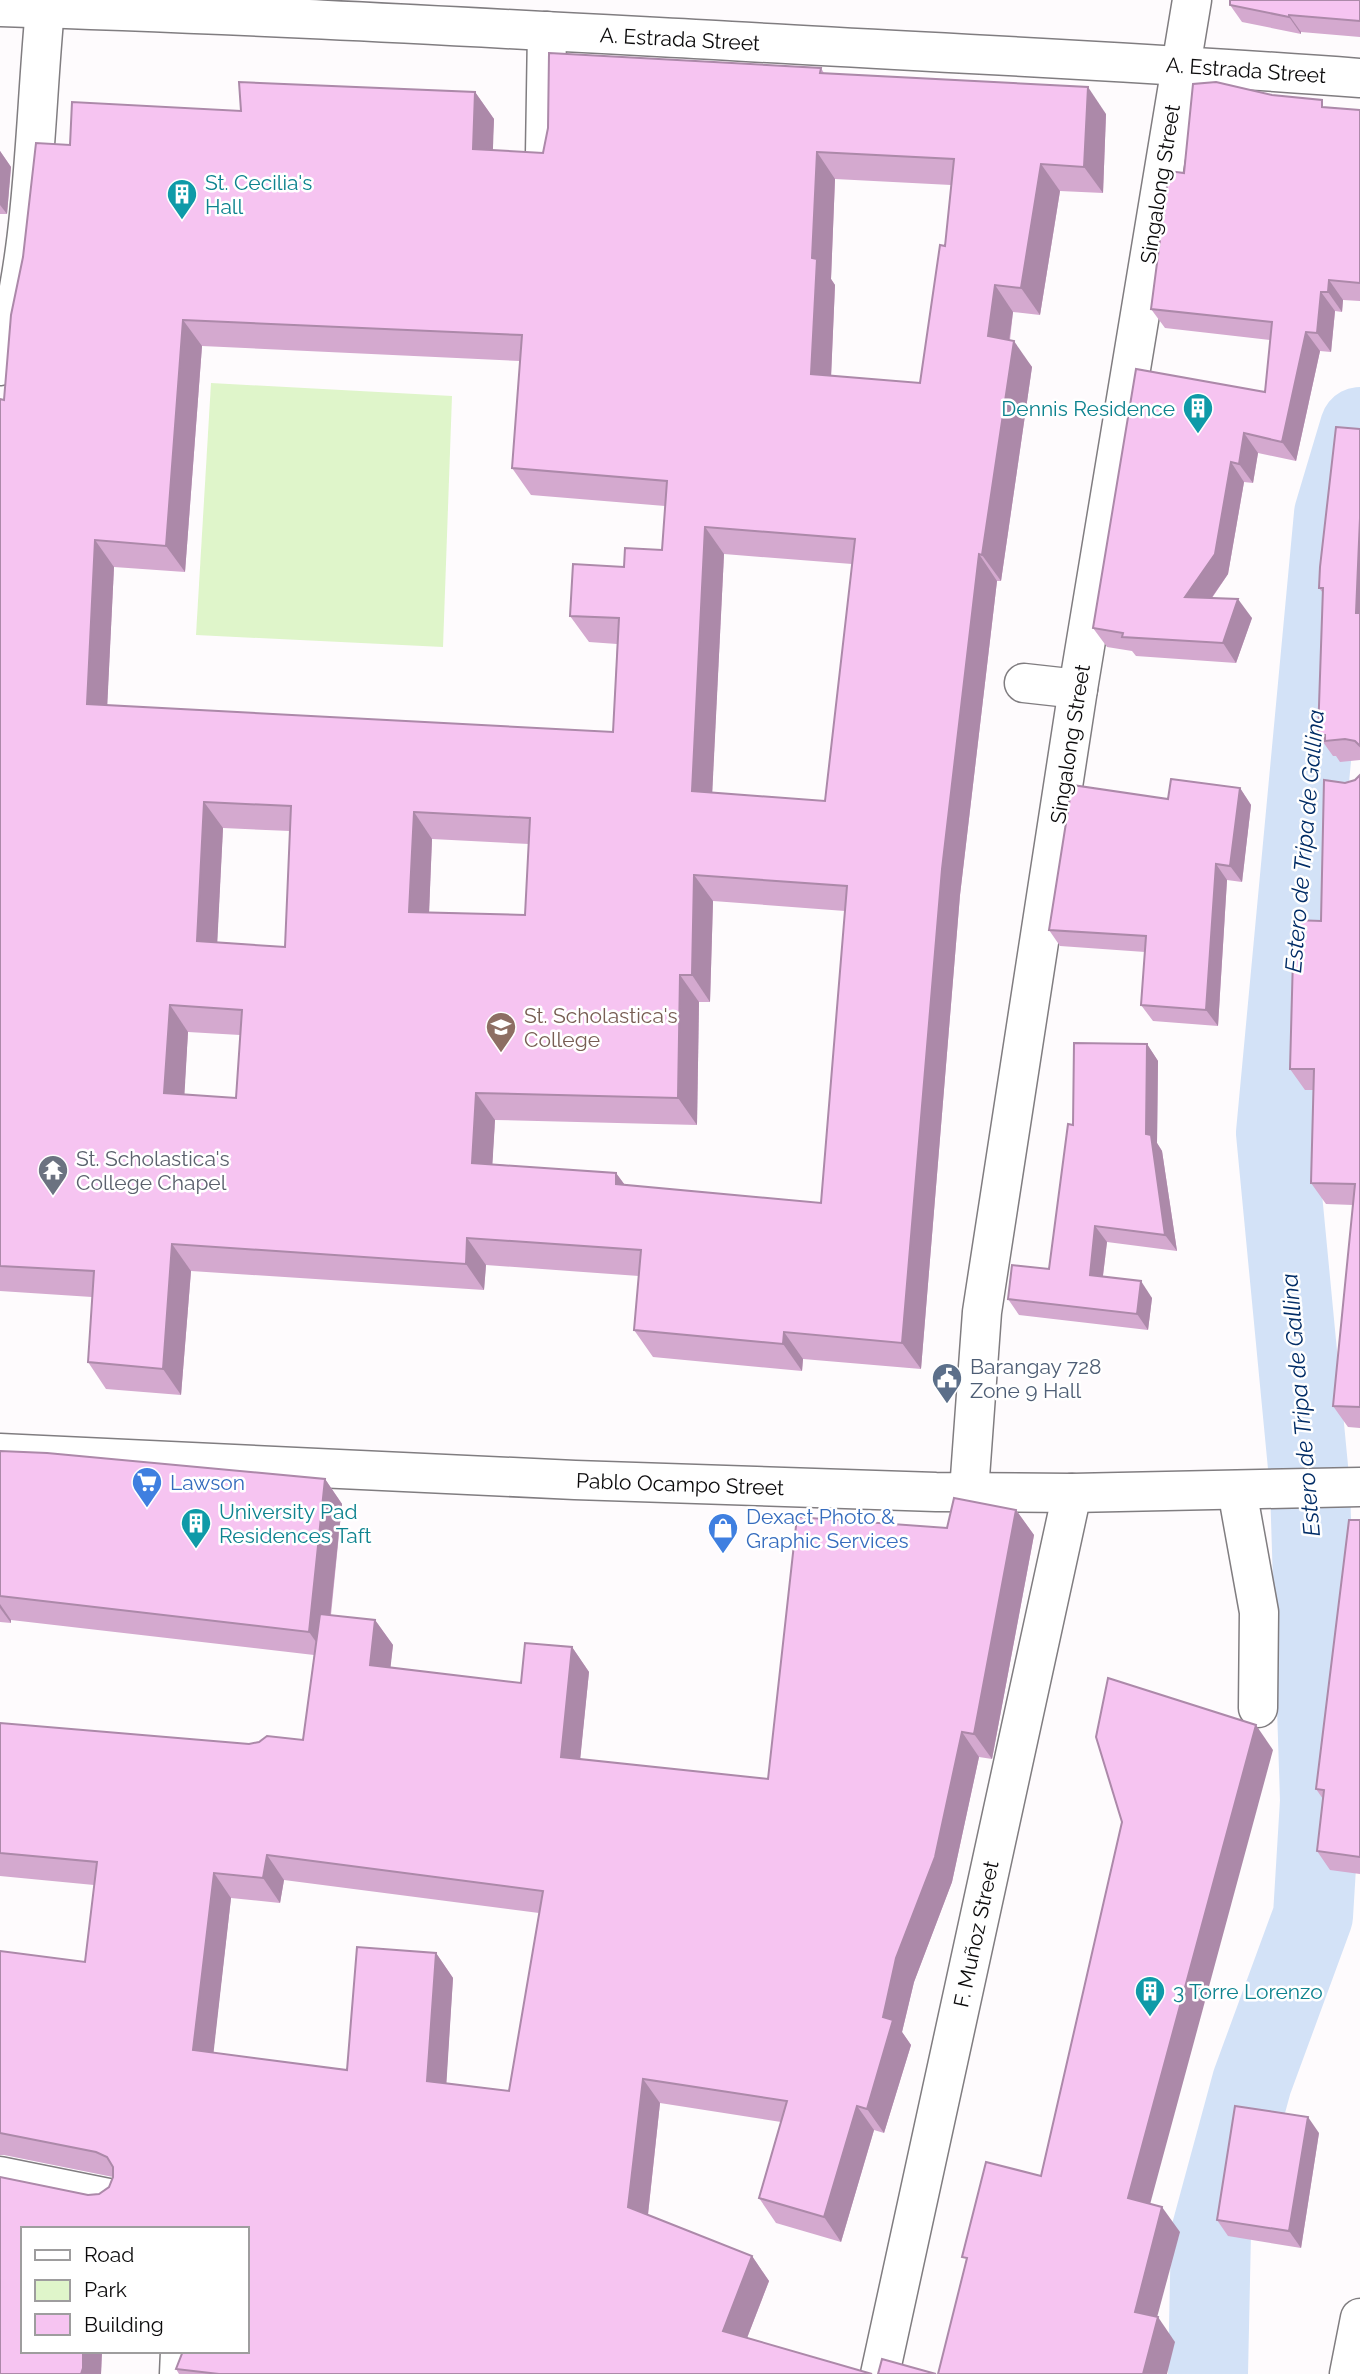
<svg xmlns="http://www.w3.org/2000/svg" width="1360" height="2374" viewBox="0 0 1360 2374" font-family="Raleway,sans-serif">
<style>
.green{fill:#dff5ca}
.lines{fill:none;stroke-linecap:round;stroke-linejoin:round}
.river{stroke:#d3e2f7;stroke-width:80}
.minor-casing{stroke:#807d80;stroke-width:41}
.major-casing{stroke:#807d80;stroke-width:41}
.minor{stroke:#fff;stroke-width:38}
.major{stroke:#fff;stroke-width:38}
.wall{fill:#d4a9cf;fill-rule:evenodd}
.shaded-wall{fill:#ac89a9}
.building{fill:#f6c4f1;stroke:#ac89a9;stroke-width:2;fill-rule:evenodd}
.labels{text-anchor:middle;dominant-baseline:central;stroke-width:5;stroke-linejoin:round;paint-order:stroke}
.street-label{font-size:21px;fill:#0c0b0c;stroke:#fff}
.culture-label{font-size:21px;fill:#0d838f;stroke:#fff;text-anchor:start}
.education-label{font-size:21px;fill:#785e54;stroke:#fff;text-anchor:start}
.worship-label{font-size:21px;fill:#5b616d;stroke:#fff;text-anchor:start}
.service-label{font-size:21px;fill:#4e5e75;stroke:#fff;text-anchor:start}
.shop-label{font-size:21px;fill:#366cbe;stroke:#fff;text-anchor:start}
.water-label{font-size:23px;font-style:italic;fill:#012c66;stroke:#fff}
</style>
<rect width="100%" height="100%" fill="#fefbfd"/>
<polygon class="green" points="211,383 452,396 443,647 196,635"/>
<g class="lines">
<polyline class="river" points="1208,2374 1211,2233 1252,2082 1313,1916 1320,1801 1310,1488 1276,1133 1334,514 1360,427"/>
<g class="minor-casing">
<g id="minor">
<polyline points="545,154 547,31"/>
<path d="M0,366C35,258 34,123 45,9"/>
<polyline points="1024,683 1078,689"/>
<polyline points="1237,1490 1259,1612 1258,1708"/>
<polyline points="969,1491 982,1312 1078,689 1192,0"/>
<polyline points="0,2176 109,2198"/>
<polyline points="179,2374 180,2351"/>
<polyline points="880,2374 1072,1493"/>
</g>
</g>
<g class="major-casing">
<g id="major">
<path d="M0,7C244,14 488,28 731,41C941,53 1151,62 1360,78"/>
<polyline points="0,1453 575,1480 936,1492 1072,1493 1360,1487"/>
<polyline points="1349,2374 1360,2318"/>
</g>
</g>
<use href="#minor" class="minor"/>
<use href="#major" class="major"/>
</g>
<g class="wall">
<polygon points="1360,0 1360,37 1301,32 1301,34 1242,22 1230,5"/>
<path d="M821,68L824,73L1106,114L1103,193L1060,191L1040,315L1013,312L1010,340L1032,367L1001,581H997L960,895L921,1369L803,1359L802,1371L653,1357L634,1330L639,1276L486,1265L484,1290L191,1271L181,1395L106,1389L88,1362L92,1297L0,1291V399L4,400L70,145L241,111L475,92L494,119L492,150L543,153ZM835,179L951,185L945,246L920,383L831,376L835,285L831,279ZM202,346L520,361L512,468L531,495L665,506L662,550L624,567L570,616L589,642L617,644L613,732L107,706L114,567L185,572ZM724,554L852,564L825,801L712,793ZM223,828L290,831L285,947L217,942ZM432,839L529,844L525,915L429,912ZM713,901L845,911L821,1203L625,1185L616,1173L492,1164L495,1120L697,1125L699,1002H710ZM188,1032L240,1035L236,1098L184,1095Z"/>
<polygon points="1327,107 1360,110 1360,301 1343,300 1342,312 1335,311 1331,352 1320,351 1296,461 1258,453 1253,483 1244,482 1228,574 1212,598 1252,618 1236,663 1136,656 1132,651 1107,647 1093,628 1265,392 1270,340 1165,328 1151,309 1184,173"/>
<polygon points="0,151 11,167 7,214 0,214"/>
<polygon points="1360,429 1360,760 1340,762 1336,756 1333,756 1318,735 1323,593 1319,588"/>
<polygon points="1360,775 1360,1428 1348,1427 1333,1406 1353,1205 1326,1204 1311,1183 1314,1090 1305,1090 1290,1069 1321,921 1345,783 1355,780"/>
<polygon points="1240,788 1251,805 1242,882 1227,880 1218,1026 1153,1021 1141,1005 1145,952 1060,946 1049,930 1168,799"/>
<polygon points="1147,1044 1158,1061 1157,1143 1162,1151 1177,1251 1107,1242 1103,1276 1152,1298 1148,1330 1019,1315 1008,1299 1049,1269 1073,1125"/>
<path d="M0,1451L47,1453L325,1479L342,1504L331,1615L375,1620L393,1645L390,1668L521,1683L525,1643L572,1647L589,1672L580,1759L768,1779L797,1517L947,1528L954,1498L1016,1510L1034,1535L992,1759L979,1757L952,1882L914,1982L902,2032L911,2045L884,2133L874,2130L841,2242L776,2223L759,2198L781,2122L660,2103L648,2215L752,2256L769,2281L747,2338L872,2374H179L176,2369L183,2351H247V2229H23V2351H102L101,2374H0V2177L88,2195L99,2194L109,2187L113,2177L4,2155H0V1951L85,1962L94,1885L0,1876V1723L249,1744L259,1742L267,1736L303,1740L314,1655L11,1620V1623L0,1622ZM284,1880L539,1913L509,2091L446,2083L453,1978L436,1953L357,1947L347,2070L213,2053L231,1898L280,1903Z"/>
<polygon points="1360,1520 1360,1874 1330,1870 1317,1851 1323,1799 1316,1789"/>
<polygon points="1319,2133 1301,2248 1228,2236 1217,2220"/>
</g>
<g class="shaded-wall">
<polygon points="1289,15 1301,32 1301,34 1289,17"/>
<polygon points="1088,87 1106,114 1103,193 1084,167"/>
<polygon points="475,92 494,119 492,176 473,149"/>
<polygon points="0,151 11,167 7,214 0,205"/>
<polygon points="817,152 835,179 831,279 835,285 830,401 811,374 812,258"/>
<polygon points="1041,164 1060,191 1040,315 1021,288"/>
<polygon points="1329,280 1343,300 1342,312 1328,292"/>
<polygon points="995,285 1013,312 1006,363 988,336"/>
<polygon points="1321,292 1335,311 1331,352 1317,333"/>
<polygon points="183,320 202,346 185,572 166,546"/>
<polygon points="1306,332 1320,351 1296,461 1282,442"/>
<polygon points="1014,341 1032,367 1001,581 982,555"/>
<polygon points="1244,433 1258,453 1253,483 1239,464"/>
<polygon points="1231,462 1244,482 1228,574 1199,616 1185,597"/>
<polygon points="1360,518 1360,619 1356,613"/>
<polygon points="705,527 724,554 711,818 692,791"/>
<polygon points="95,540 114,567 106,731 87,704"/>
<polygon points="979,554 997,581 960,895 921,1369 902,1343 942,869"/>
<polygon points="1238,599 1252,618 1236,663 1223,643"/>
<polygon points="1240,788 1251,805 1242,882 1230,866"/>
<polygon points="204,802 223,828 216,968 197,941"/>
<polygon points="414,812 432,839 428,939 409,912"/>
<polygon points="1216,864 1227,880 1218,1026 1206,1010"/>
<polygon points="694,875 713,901 710,1002 692,975"/>
<polygon points="680,975 699,1002 697,1125 678,1098"/>
<polygon points="170,1005 188,1032 183,1120 164,1093"/>
<polygon points="1147,1044 1158,1061 1157,1143 1162,1151 1177,1251 1165,1235 1146,1134"/>
<polygon points="476,1093 495,1120 491,1189 472,1163"/>
<polygon points="616,1173 635,1199 616,1184"/>
<polygon points="1095,1226 1107,1242 1101,1291 1090,1275"/>
<polygon points="467,1238 486,1265 484,1290 466,1264"/>
<polygon points="172,1244 191,1271 181,1395 163,1369"/>
<polygon points="1141,1281 1152,1298 1148,1330 1137,1314"/>
<polygon points="784,1332 803,1359 802,1371 783,1344"/>
<polygon points="325,1479 342,1504 326,1656 309,1632"/>
<polygon points="1016,1510 1034,1535 992,1759 974,1734"/>
<polygon points="0,1604 11,1620 11,1623 0,1608"/>
<polygon points="375,1620 393,1645 388,1690 370,1665"/>
<polygon points="572,1647 589,1672 578,1781 561,1757"/>
<polygon points="1256,1725 1273,1750 1145,2223 1128,2198"/>
<polygon points="962,1732 979,1757 952,1882 914,1982 902,2032 911,2045 884,2133 867,2109 883,2017 896,1958"/>
<polygon points="267,1855 284,1880 280,1903 263,1878"/>
<polygon points="214,1873 231,1898 211,2075 193,2050"/>
<polygon points="436,1953 453,1978 445,2106 427,2081"/>
<polygon points="643,2079 660,2103 646,2232 628,2207"/>
<polygon points="857,2106 874,2130 841,2242 824,2217"/>
<polygon points="1308,2117 1319,2133 1301,2248 1289,2231"/>
<polygon points="1162,2207 1180,2232 1152,2336 1135,2312"/>
<polygon points="752,2256 769,2281 740,2356 723,2331"/>
<polygon points="1158,2317 1175,2342 1167,2374 1143,2374"/>
<polygon points="83,2351 102,2351 101,2374 81,2374"/>
</g>
<g class="building">
<polygon points="1230,0 1360,0 1360,21 1289,15 1289,17 1230,5"/>
<path d="M549,53L821,68L820,73L1088,87L1084,167L1041,164L1021,288L995,285L988,336L1014,341L982,555L979,554L942,869L902,1343L784,1332L783,1344L634,1330L641,1250L467,1238L466,1264L172,1244L163,1369L88,1362L94,1271L0,1266V399L4,400L11,315L23,257L36,143L70,145L72,102L241,111L239,82L475,92L473,149L543,153L548,128ZM817,152L954,159L945,246L940,245L920,383L811,374L817,259L812,258ZM183,320L522,335L512,468L667,481L662,550L625,548L624,567L573,564L570,616L619,618L613,732L87,704L95,540L166,546ZM705,527L855,539L825,801L692,791ZM204,802L291,806L285,947L197,941ZM414,812L530,818L525,915L409,912ZM694,875L847,886L821,1203L616,1184V1173L472,1163L476,1093L678,1098L680,975H692ZM170,1005L242,1010L236,1098L164,1093Z"/>
<polygon points="1216,82 1272,95 1322,100 1322,107 1360,110 1360,283 1329,280 1328,292 1321,292 1317,333 1306,332 1282,442 1244,433 1239,464 1231,462 1215,554 1185,597 1238,599 1223,643 1122,637 1123,633 1093,628 1136,369 1265,392 1272,322 1151,309 1169,171 1184,173 1193,84"/>
<polygon points="1336,427 1360,429 1360,518 1356,613 1360,613 1360,746 1355,741 1345,739 1325,741 1325,735 1318,735 1323,588 1319,588 1320,567"/>
<polygon points="1360,775 1360,1407 1333,1406 1355,1184 1311,1183 1314,1069 1290,1069 1294,920 1321,921 1324,780 1345,783 1355,780"/>
<polygon points="1171,779 1240,788 1230,866 1216,864 1206,1010 1141,1005 1146,936 1049,930 1072,785 1168,799"/>
<polygon points="1074,1043 1147,1044 1146,1134 1151,1135 1165,1235 1095,1226 1090,1275 1141,1281 1137,1314 1008,1299 1012,1265 1049,1269 1068,1124 1073,1125"/>
<polygon points="0,1451 47,1453 325,1479 309,1632 0,1596"/>
<path d="M954,1498L1016,1510L974,1734L962,1732L935,1857L896,1958L883,2017L893,2020L867,2109L857,2106L824,2217L759,2198L787,2101L643,2079L628,2207L752,2256L723,2331L872,2374H219L176,2369L183,2351H247V2229H23V2351H83V2368L81,2374H0V2177L88,2195L99,2194L109,2187L113,2177V2167L107,2157L96,2152L0,2133V1951L85,1962L97,1862L0,1853V1723L249,1744L259,1742L267,1736L303,1740L320,1614L375,1620L370,1665L521,1683L525,1643L572,1647L561,1757L768,1779L797,1517L947,1528ZM267,1855L543,1891L509,2091L427,2081L436,1953L357,1947L347,2070L193,2050L214,1873L263,1878Z"/>
<polygon points="1349,1520 1360,1520 1360,1857 1317,1851 1324,1790 1316,1789"/>
<polygon points="1108,1678 1256,1725 1128,2198 1162,2207 1135,2312 1158,2317 1143,2374 938,2374 967,2258 962,2257 986,2162 1041,2176 1122,1822 1096,1737"/>
<polygon points="1235,2106 1308,2117 1289,2231 1217,2220"/>
<polygon points="882,2359 936,2374 878,2374"/>
</g>
<defs>
<g id="building-pin" transform="scale(1.575)"><path d="M0 17L-7.5 6A9.5 9.5 0 1 1 7.5 6Z" fill="#0f9aa8" stroke="#fff"/><path d="M-4-6H4V6H1V3H-1V6H-4ZM-2.5-4.3h1.7v1.8h-1.7ZM.8-4.3h1.7v1.8H.8ZM-2.5-1h1.7V.8h-1.7ZM.8-1h1.7V.8H.8Z" fill="#fff"/></g>
<g id="university-pin" transform="scale(1.575)"><path d="M0 17L-7.5 6A9.5 9.5 0 1 1 7.5 6Z" fill="#8d6e63" stroke="#fff"/><path d="M0-5L7-2L0 1L-7-2ZM-4 1L0 2.5L4 1V4Q0 6-4 4Z" fill="#fff"/></g>
<g id="temple-pin" transform="scale(1.575)"><path d="M0 17L-7.5 6A9.5 9.5 0 1 1 7.5 6Z" fill="#6b7280" stroke="#fff"/><path d="M0-6L5-2H3V0L6.5 2.5H4V6H1.5V3h-3V6H-4V2.5H-6.5L-3 0V-2H-5Z" fill="#fff"/></g>
<g id="civic-pin" transform="scale(1.575)"><path d="M0 17L-7.5 6A9.5 9.5 0 1 1 7.5 6Z" fill="#5c6f8a" stroke="#fff"/><path d="M-.6-6.5H3V-4.5H.6V-3L4-1V1h2V6H-6V1h2V-1L-.6-3ZM-1.2 2.5V6h2.4V2.5Z" fill="#fff"/></g>
<g id="supermarket-pin" transform="scale(1.575)"><path d="M0 17L-7.5 6A9.5 9.5 0 1 1 7.5 6Z" fill="#3f7fe0" stroke="#fff"/><path d="M-6-5.5h2.5l.6 2H6L4.5 2H-2.5L-4.4-4H-6ZM-1.5 3.2a1.3 1.3 0 1 0 .1 0ZM3 3.2a1.3 1.3 0 1 0 .1 0Z" fill="#fff"/></g>
<g id="shop-pin" transform="scale(1.575)"><path d="M0 17L-7.5 6A9.5 9.5 0 1 1 7.5 6Z" fill="#3f7fe0" stroke="#fff"/><path d="M-5-2.5h2.3a2.7 3.5 0 0 1 5.4 0H5L5.5 6h-11ZM-1.5-2.5h3a1.5 2.3 0 0 0-3 0Z" fill="#fff"/></g>
</defs>
<g fill-rule="evenodd">
<use href="#building-pin" x="182" y="194"/>
<use href="#building-pin" x="1198" y="408"/>
<use href="#university-pin" x="501" y="1027"/>
<use href="#temple-pin" x="53" y="1170"/>
<use href="#civic-pin" x="947" y="1378"/>
<use href="#supermarket-pin" x="147" y="1482"/>
<use href="#building-pin" x="196" y="1523"/>
<use href="#shop-pin" x="723" y="1528"/>
<use href="#building-pin" x="1150" y="1991"/>
</g>
<g class="labels">
<g class="street-label">
<text transform="translate(680 39) rotate(3)">A. Estrada Street</text>
<text transform="translate(1246 70) rotate(4)">A. Estrada Street</text>
<text transform="translate(1160 184) rotate(-81)">Singalong Street</text>
<text transform="translate(1070 744) rotate(-81)">Singalong Street</text>
<text transform="translate(680 1484) rotate(2)">Pablo Ocampo Street</text>
<text transform="translate(976 1934) rotate(-78)">F. Muñoz Street</text>
</g>
<g class="culture-label">
<text x="205" y="182">St. Cecilia's<tspan x="205" dy="24">Hall</tspan></text>
<text x="1175" y="408" text-anchor="end">Dennis Residence</text>
<text x="219" y="1511">University Pad<tspan x="219" dy="24">Residences Taft</tspan></text>
<text x="1173" y="1991">3 Torre Lorenzo</text>
</g>
<g class="education-label">
<text x="524" y="1015">St. Scholastica's<tspan x="524" dy="24">College</tspan></text>
</g>
<g class="worship-label">
<text x="76" y="1158">St. Scholastica's<tspan x="76" dy="24">College Chapel</tspan></text>
</g>
<g class="service-label">
<text x="970" y="1366">Barangay 728<tspan x="970" dy="24">Zone 9 Hall</tspan></text>
</g>
<g class="shop-label">
<text x="170" y="1482">Lawson</text>
<text x="746" y="1516">Dexact Photo &amp;<tspan x="746" dy="24">Graphic Services</tspan></text>
</g>
<g class="water-label">
<text transform="translate(1304 841) rotate(-85)">Estero de Tripa de Gallina</text>
<text transform="translate(1300 1405) rotate(-95)">Estero de Tripa de Gallina</text>
</g>
</g>
<rect x="21" y="2227" width="228" height="126" fill="#ffffff" stroke="#9e9d9e" stroke-width="2"/>
<rect x="35" y="2250" width="35" height="10" fill="#ffffff" stroke="#9e9d9e" stroke-width="2"/>
<text x="84" y="2262" font-size="21" fill="#0c0b0c">Road</text>
<rect x="35" y="2280" width="35" height="21" fill="#dff5ca" stroke="#9e9d9e" stroke-width="2"/>
<text x="84" y="2297" font-size="21" fill="#0c0b0c">Park</text>
<rect x="35" y="2314" width="35" height="21" fill="#f6c4f1" stroke="#9e9d9e" stroke-width="2"/>
<text x="84" y="2332" font-size="21" fill="#0c0b0c">Building</text>
</svg>
